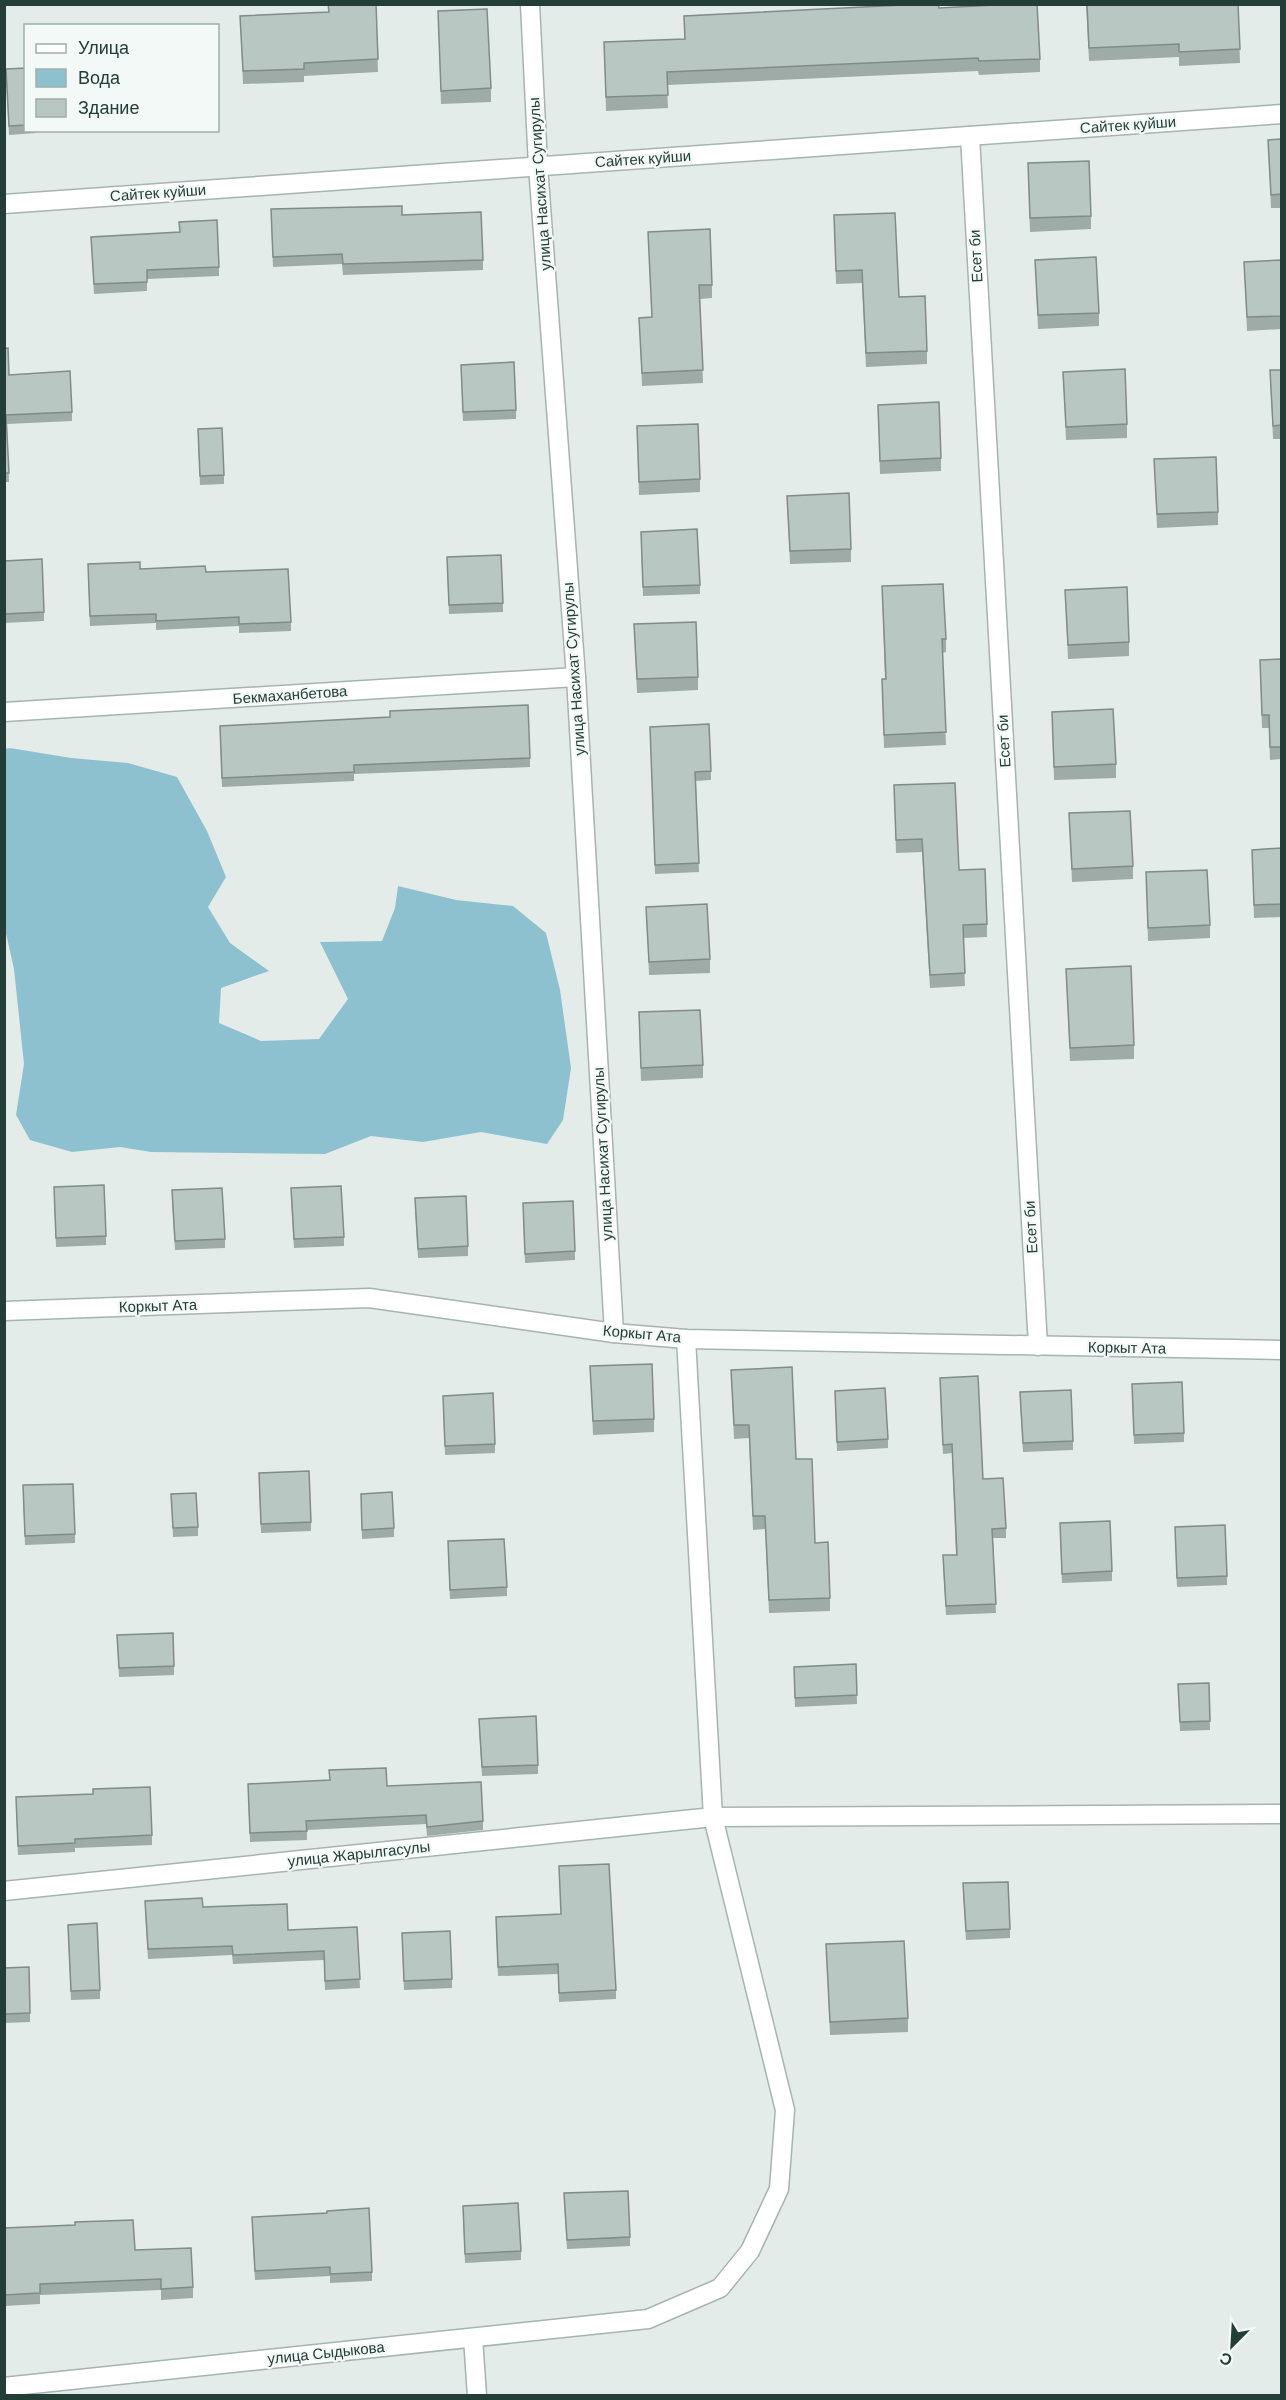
<svg xmlns="http://www.w3.org/2000/svg" width="1286" height="2400" viewBox="0 0 1286 2400" font-family="'DM Sans',sans-serif">
<style>
.water{fill:#8dc1cf}
.lines{fill:none;stroke-linecap:round;stroke-linejoin:round}
.street-casing{stroke:#a6b4af;stroke-width:21}
.street{stroke:#fff;stroke-width:18}
.wall{fill:#9eaba7}
.building{fill:#b8c7c2;stroke:#818b88;stroke-width:1.5}
.labels{text-anchor:middle;dominant-baseline:central;stroke-width:4.5;stroke-linejoin:round;paint-order:stroke}
.street-label{font-size:15px;fill:#233d37;stroke:#f3f9f6}
</style>
<rect width="100%" height="100%" fill="#e3ece8"/>
<polygon class="water" points="10,748 71,758 128,763 177,777 207,831 226,877 208,907 230,943 269,971 221,988 219,1023 261,1041 319,1039 348,999 320,942 382,941 395,908 398,886 456,900 513,906 546,933 560,990 571,1068 563,1120 547,1144 481,1132 423,1142 371,1136 325,1154 151,1152 120,1147 72,1152 30,1140 16,1115 24,1064 14,969 5,929 4,749"/>
<g class="lines">
<g class="street-casing">
<g id="street">
<polyline points="530,4 538,166 576,677 614,1333"/>
<polyline points="970,136 1038,1346"/>
<polyline points="4,204 1282,114"/>
<polyline points="4,712 576,677"/>
<polyline points="4,1311 369,1298 614,1333 686,1339 1282,1350"/>
<polyline points="4,1891 713,1817 1282,1814"/>
<polyline points="473,2338 477,2396"/>
<polyline points="4,2387 648,2319 720,2288 750,2251 779,2189 785,2110 713,1817 686,1339"/>
</g>
</g>
<use href="#street" class="street"/>
</g>
<g class="wall">
<polygon points="328,4 376,4 378,72 304,76 304,82 243,84 240,16 328,12"/>
<polygon points="1086,4 1238,4 1240,63 1179,66 1179,57 1089,61"/>
<polygon points="939,8 1040,59 1040,72 979,75 978,71 667,85 668,108 606,111 604,42 684,39 684,16"/>
<polygon points="438,11 491,88 491,102 441,104"/>
<polygon points="26,68 26,130 36,130 36,133 9,135 6,78"/>
<polygon points="1281,139 1281,208 1271,208 1268,140"/>
<polygon points="1028,163 1091,216 1091,229 1030,232"/>
<polygon points="402,215 483,260 483,270 343,275 342,264 273,267 271,220"/>
<polygon points="834,215 899,297 927,351 927,364 866,367 862,283 836,284"/>
<polygon points="648,232 712,285 712,298 700,299 703,383 642,386 639,318 652,317"/>
<polygon points="91,237 219,267 219,276 147,279 147,291 94,294"/>
<polygon points="1035,260 1099,313 1099,326 1038,329"/>
<polygon points="1281,260 1281,329 1247,331 1244,262"/>
<polygon points="4,349 9,375 72,412 72,421 7,424 9,482 4,482"/>
<polygon points="1270,370 1281,370 1281,439 1273,439"/>
<polygon points="1063,372 1127,424 1127,438 1066,440"/>
<polygon points="461,374 516,410 516,419 463,421"/>
<polygon points="878,405 941,458 941,471 880,474"/>
<polygon points="637,426 700,479 700,492 639,495"/>
<polygon points="198,438 224,475 224,484 200,485"/>
<polygon points="1154,459 1218,512 1218,525 1157,528"/>
<polygon points="787,496 851,549 851,562 790,564"/>
<polygon points="641,541 700,585 700,594 643,596"/>
<polygon points="4,561 44,612 44,621 4,623"/>
<polygon points="447,566 503,603 503,612 449,614"/>
<polygon points="140,569 206,572 291,622 291,631 239,633 239,626 156,630 156,623 90,626 88,573"/>
<polygon points="882,586 946,639 946,652 942,653 946,745 884,748 882,679 885,679"/>
<polygon points="1065,590 1129,642 1129,656 1068,659"/>
<polygon points="634,624 698,677 698,690 637,693"/>
<polygon points="1281,659 1281,759 1270,760 1269,728 1262,728 1260,660"/>
<polygon points="1052,712 1116,764 1116,778 1054,780"/>
<polygon points="650,727 711,771 711,780 696,781 699,872 655,874"/>
<polygon points="220,735 530,758 530,767 354,774 354,781 222,787"/>
<polygon points="894,785 959,870 987,924 987,937 963,938 965,986 930,988 922,852 896,853"/>
<polygon points="1069,813 1133,866 1133,879 1072,882"/>
<polygon points="1281,848 1281,917 1254,918 1252,850"/>
<polygon points="1146,872 1210,925 1210,938 1148,941"/>
<polygon points="646,907 710,959 710,973 649,975"/>
<polygon points="1066,969 1134,1045 1134,1059 1070,1061"/>
<polygon points="639,1012 703,1065 703,1078 641,1081"/>
<polygon points="54,1196 106,1236 106,1245 56,1247"/>
<polygon points="291,1197 344,1237 344,1246 294,1248"/>
<polygon points="172,1199 225,1239 225,1248 175,1250"/>
<polygon points="415,1207 468,1246 468,1256 418,1258"/>
<polygon points="523,1212 575,1251 575,1260 525,1263"/>
<polygon points="590,1366 654,1419 654,1432 593,1435"/>
<polygon points="731,1370 796,1459 815,1543 830,1598 830,1611 769,1613 765,1529 753,1530 749,1438 734,1439"/>
<polygon points="940,1387 1006,1528 1006,1538 993,1538 996,1613 946,1615 943,1565 956,1555 952,1453 943,1454"/>
<polygon points="1132,1394 1184,1433 1184,1442 1134,1444"/>
<polygon points="835,1400 888,1439 888,1448 837,1451"/>
<polygon points="1020,1401 1073,1441 1073,1450 1023,1452"/>
<polygon points="443,1405 495,1444 495,1453 445,1455"/>
<polygon points="259,1482 311,1522 311,1531 261,1533"/>
<polygon points="23,1494 75,1534 75,1543 25,1545"/>
<polygon points="171,1494 198,1527 198,1536 173,1537"/>
<polygon points="361,1503 394,1528 394,1537 362,1539"/>
<polygon points="1060,1532 1112,1571 1112,1581 1062,1583"/>
<polygon points="1175,1536 1227,1576 1227,1585 1177,1587"/>
<polygon points="448,1550 507,1587 507,1596 450,1599"/>
<polygon points="117,1635 174,1666 174,1675 119,1677"/>
<polygon points="856,1664 857,1704 795,1707 794,1676"/>
<polygon points="1209,1683 1210,1730 1180,1731 1178,1684"/>
<polygon points="479,1728 538,1765 538,1774 482,1776"/>
<polygon points="387,1786 483,1821 483,1830 427,1836 426,1824 307,1830 307,1840 250,1842 248,1794"/>
<polygon points="16,1806 152,1835 152,1845 75,1848 75,1852 18,1855"/>
<polygon points="963,1892 1010,1929 1010,1938 966,1940"/>
<polygon points="203,1907 288,1930 357,1927 360,1988 325,1990 324,1960 233,1964 232,1955 148,1959 145,1910"/>
<polygon points="496,1926 616,1990 616,1999 559,2002 558,1974 498,1976"/>
<polygon points="68,1934 100,1990 100,1999 71,2000"/>
<polygon points="402,1942 452,1979 452,1988 404,1990"/>
<polygon points="826,1944 908,2018 908,2032 830,2035"/>
<polygon points="4,1968 30,2013 30,2022 4,2023"/>
<polygon points="564,2202 630,2237 630,2246 567,2249"/>
<polygon points="463,2215 521,2251 521,2260 465,2263"/>
<polygon points="252,2226 372,2272 372,2281 330,2283 330,2276 255,2280"/>
<polygon points="4,2228 135,2250 193,2287 193,2298 161,2300 161,2290 40,2295 40,2304 4,2306"/>
</g>
<g class="building">
<polygon points="328,4 376,4 378,59 304,63 304,69 243,71 240,16 329,12"/>
<polygon points="923,4 938,4 939,8 1013,4 1037,4 1040,59 979,61 978,58 667,72 668,95 606,97 604,42 685,39 684,16"/>
<polygon points="1087,4 1238,4 1240,49 1179,52 1179,44 1089,48"/>
<polygon points="487,9 491,88 441,91 438,11"/>
<polygon points="26,68 26,125 9,126 6,69"/>
<polygon points="1281,139 1281,194 1271,195 1268,140"/>
<polygon points="1089,161 1091,216 1030,218 1028,163"/>
<polygon points="402,206 402,215 481,212 483,260 343,264 342,254 273,257 271,209"/>
<polygon points="895,213 899,297 925,296 927,351 866,353 862,270 836,271 834,215"/>
<polygon points="217,220 219,267 147,270 147,282 94,284 91,237 180,232 179,222"/>
<polygon points="710,229 712,285 699,285 703,370 642,373 639,318 652,317 648,232"/>
<polygon points="1096,257 1099,313 1038,315 1035,260"/>
<polygon points="1281,260 1281,316 1247,317 1244,262"/>
<polygon points="8,348 9,375 70,371 72,412 6,415 9,473 4,473 4,349"/>
<polygon points="514,362 516,410 463,412 461,365"/>
<polygon points="1125,369 1127,424 1066,427 1063,372"/>
<polygon points="1270,370 1281,370 1281,425 1273,426"/>
<polygon points="939,402 941,458 880,461 878,405"/>
<polygon points="698,424 700,479 639,482 637,426"/>
<polygon points="222,428 224,475 200,476 198,429"/>
<polygon points="1216,457 1218,512 1157,514 1154,459"/>
<polygon points="849,493 851,549 790,551 787,496"/>
<polygon points="697,529 700,585 643,587 641,532"/>
<polygon points="501,555 503,603 449,605 447,557"/>
<polygon points="42,559 44,612 4,614 4,561"/>
<polygon points="140,562 140,569 205,566 206,572 288,569 291,622 239,624 239,617 156,621 156,614 90,616 88,564"/>
<polygon points="943,584 946,639 942,639 946,732 884,735 882,679 886,679 882,586"/>
<polygon points="1127,587 1129,642 1068,645 1065,590"/>
<polygon points="696,622 698,677 637,679 634,624"/>
<polygon points="1281,659 1281,747 1270,747 1269,715 1262,715 1260,660"/>
<polygon points="528,705 530,758 354,765 354,772 222,778 220,726 390,717 390,711"/>
<polygon points="1113,709 1116,764 1054,767 1052,712"/>
<polygon points="709,724 711,771 695,772 699,863 655,865 650,727"/>
<polygon points="955,783 959,870 985,869 987,924 963,925 965,973 930,975 922,839 896,840 894,785"/>
<polygon points="1130,811 1133,866 1072,869 1069,813"/>
<polygon points="1281,848 1281,904 1254,905 1252,850"/>
<polygon points="1207,870 1210,925 1148,928 1146,872"/>
<polygon points="707,904 710,959 649,962 646,907"/>
<polygon points="1131,966 1134,1045 1070,1048 1066,969"/>
<polygon points="700,1010 703,1065 641,1068 639,1012"/>
<polygon points="104,1185 106,1236 56,1238 54,1187"/>
<polygon points="341,1186 344,1237 294,1239 291,1188"/>
<polygon points="222,1188 225,1239 175,1241 172,1190"/>
<polygon points="466,1196 468,1246 418,1249 415,1198"/>
<polygon points="573,1201 575,1251 525,1254 523,1203"/>
<polygon points="652,1364 654,1419 593,1421 590,1366"/>
<polygon points="792,1367 796,1459 812,1459 815,1543 828,1542 830,1598 769,1600 765,1516 753,1516 749,1425 734,1425 731,1370"/>
<polygon points="978,1376 983,1479 1003,1478 1006,1528 992,1529 996,1604 946,1606 943,1555 957,1555 952,1444 943,1445 940,1378"/>
<polygon points="1182,1382 1184,1433 1134,1435 1132,1384"/>
<polygon points="885,1388 888,1439 837,1442 835,1391"/>
<polygon points="1071,1390 1073,1441 1023,1443 1020,1392"/>
<polygon points="493,1393 495,1444 445,1446 443,1396"/>
<polygon points="309,1471 311,1522 261,1524 259,1473"/>
<polygon points="73,1484 75,1534 25,1536 23,1485"/>
<polygon points="392,1492 394,1528 362,1530 361,1494"/>
<polygon points="196,1493 198,1527 173,1528 171,1494"/>
<polygon points="1110,1521 1112,1571 1062,1574 1060,1523"/>
<polygon points="1225,1525 1227,1576 1177,1578 1175,1527"/>
<polygon points="504,1539 507,1587 450,1590 448,1541"/>
<polygon points="173,1633 174,1666 119,1668 117,1635"/>
<polygon points="856,1664 857,1695 795,1698 794,1667"/>
<polygon points="1209,1683 1210,1721 1180,1722 1178,1684"/>
<polygon points="536,1716 538,1765 482,1767 479,1719"/>
<polygon points="386,1768 387,1786 481,1782 483,1821 427,1827 426,1815 306,1821 307,1831 250,1833 248,1784 330,1780 329,1770"/>
<polygon points="150,1787 152,1835 75,1839 75,1843 18,1846 16,1797 93,1794 93,1789"/>
<polygon points="609,1864 616,1990 559,1993 558,1964 498,1967 496,1917 561,1914 559,1866"/>
<polygon points="1008,1882 1010,1929 966,1931 963,1883"/>
<polygon points="202,1898 203,1907 287,1904 288,1930 357,1927 360,1979 325,1981 324,1951 233,1955 232,1946 148,1949 145,1901"/>
<polygon points="97,1923 100,1990 71,1991 68,1925"/>
<polygon points="450,1931 452,1979 404,1981 402,1933"/>
<polygon points="904,1941 908,2018 830,2022 826,1944"/>
<polygon points="29,1967 30,2013 4,2014 4,1968"/>
<polygon points="628,2191 630,2237 567,2240 564,2193"/>
<polygon points="518,2203 521,2251 465,2254 463,2206"/>
<polygon points="369,2208 372,2272 330,2274 330,2267 255,2271 252,2217 327,2213 327,2211"/>
<polygon points="133,2220 135,2250 191,2248 193,2287 161,2289 161,2279 40,2284 40,2293 4,2295 4,2228 75,2225 75,2222"/>
</g>
<g class="labels">
<g class="street-label">
<text transform="translate(1128 125) rotate(-4)">Сайтек куйши</text>
<text transform="translate(643 159) rotate(-4)">Сайтек куйши</text>
<text transform="translate(540 184) rotate(-94)">улица Насихат Сугирулы</text>
<text transform="translate(158 193) rotate(-4)">Сайтек куйши</text>
<text transform="translate(976 256) rotate(-93)">Есет би</text>
<text transform="translate(574 669) rotate(-94)">улица Насихат Сугирулы</text>
<text transform="translate(290 695) rotate(-4)">Бекмаханбетова</text>
<text transform="translate(1004 741) rotate(-93)">Есет би</text>
<text transform="translate(603 1154) rotate(-93)">улица Насихат Сугирулы</text>
<text transform="translate(1031 1227) rotate(-93)">Есет би</text>
<text transform="translate(158 1306) rotate(-2)">Коркыт Ата</text>
<text transform="translate(642 1334) rotate(5)">Коркыт Ата</text>
<text transform="translate(1127 1348) rotate(1)">Коркыт Ата</text>
<text transform="translate(359 1854) rotate(-6)">улица Жарылгасулы</text>
<text transform="translate(326 2353) rotate(-6)">улица Сыдыкова</text>
</g>
</g>
<rect width="1286" height="2400" fill="none" stroke="#233d37" stroke-width="12"/>
<rect x="24" y="24" width="195" height="108" fill="#f3f9f6" stroke="#a0aeaa" stroke-width="1.5"/>
<rect x="36" y="44" width="30" height="9" fill="#ffffff" stroke="#a0aeaa" stroke-width="1.5"/>
<text x="78" y="54" font-size="18" fill="#233d37">Улица</text>
<rect x="36" y="69" width="30" height="18" fill="#8dc1cf" stroke="#a0aeaa" stroke-width="1.5"/>
<text x="78" y="84" font-size="18" fill="#233d37">Вода</text>
<rect x="36" y="99" width="30" height="18" fill="#b8c7c2" stroke="#a0aeaa" stroke-width="1.5"/>
<text x="78" y="114" font-size="18" fill="#233d37">Здание</text>
<g transform="translate(1232 2346) rotate(204)" stroke="#f3f9f6" stroke-width="4.5" paint-order="stroke">
<path d="M0-4.5L10 22L0 15L-10 22Z" fill="#233d37"/>
<text y="-9" font-size="16" font-weight="bold" text-anchor="middle" fill="#233d37">С</text>
</g>
</svg>
